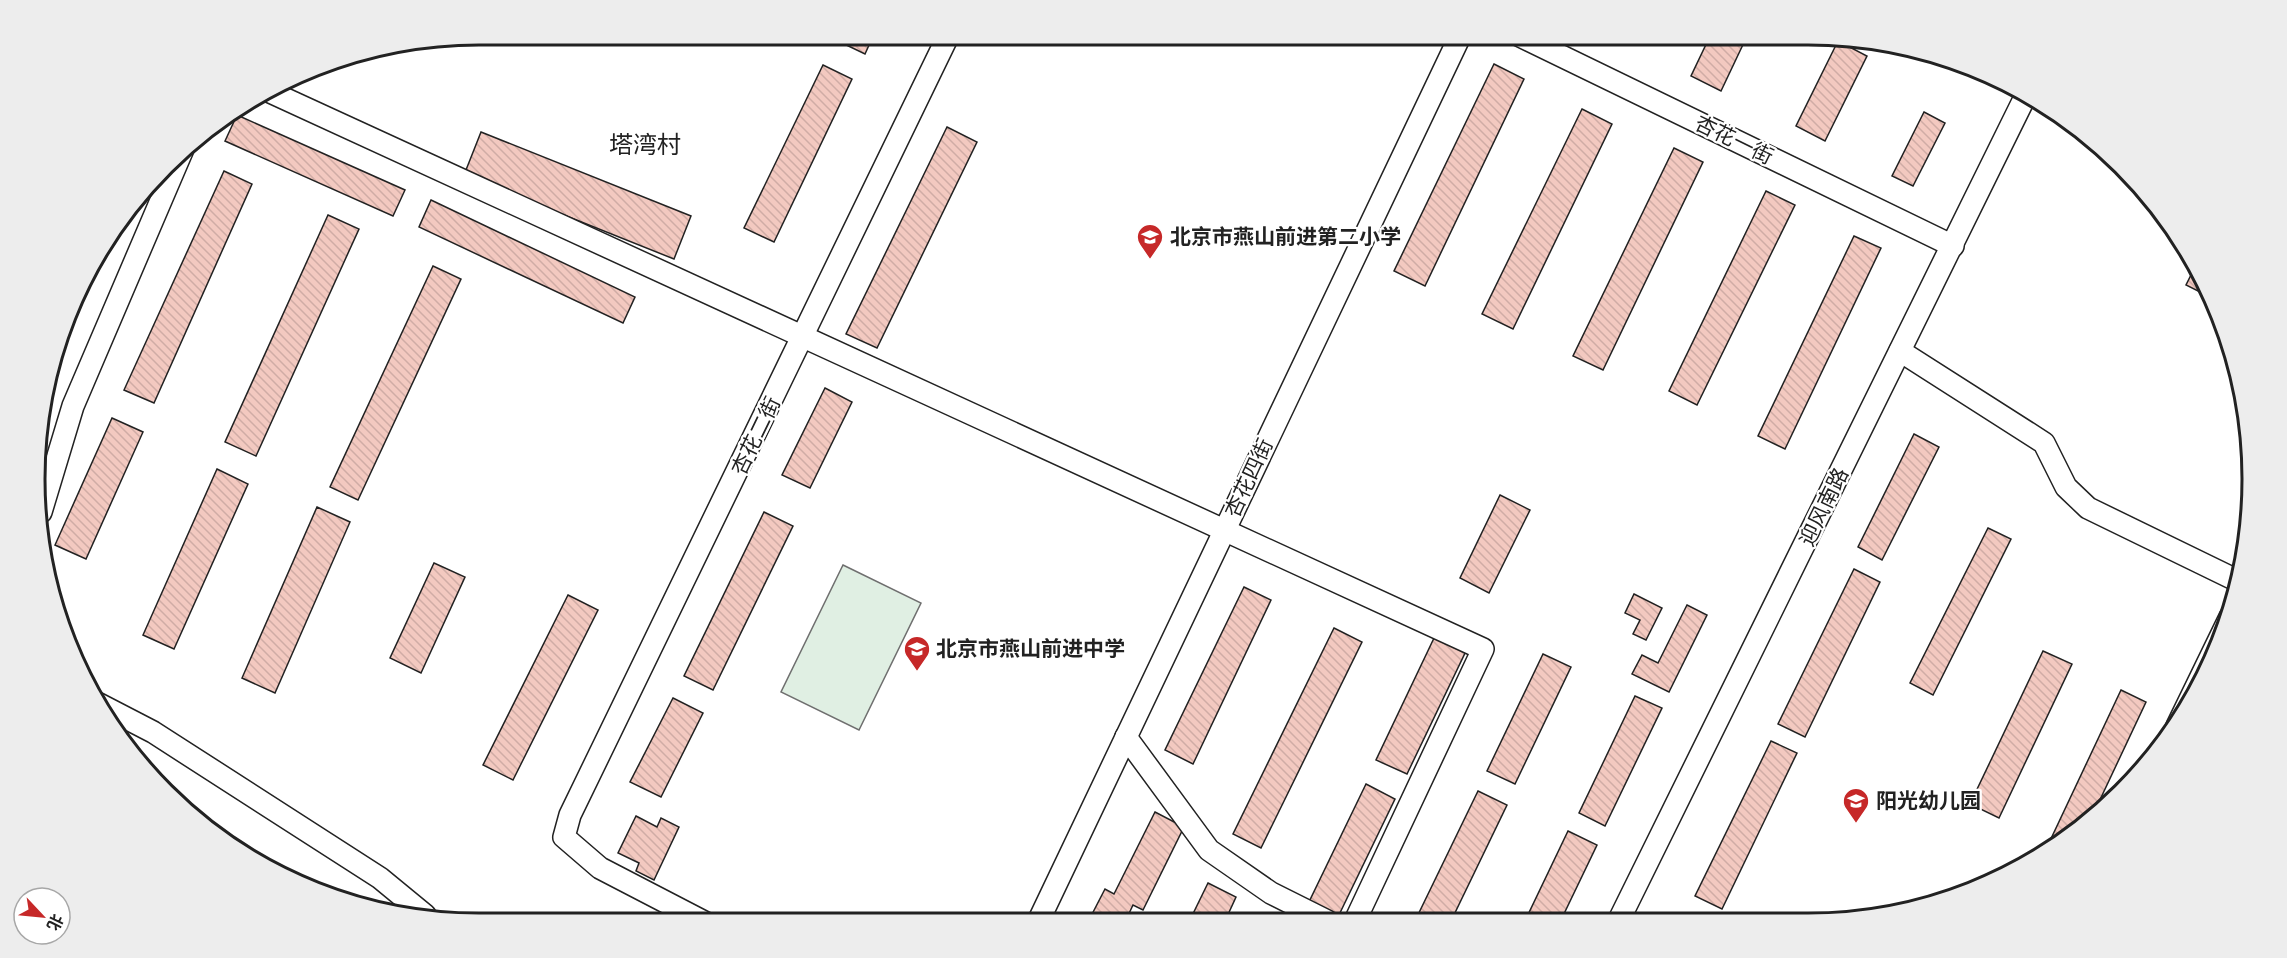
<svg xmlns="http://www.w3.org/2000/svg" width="2287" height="958" viewBox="0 0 2287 958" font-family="Karla,'Noto Sans SC',sans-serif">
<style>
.garden{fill:#e0efe3;stroke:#6f6f6f;stroke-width:1.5}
.building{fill:url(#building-back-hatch);stroke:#222;stroke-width:1.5}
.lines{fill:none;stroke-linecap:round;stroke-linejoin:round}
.minor-casing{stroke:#222;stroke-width:24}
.minor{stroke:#fff;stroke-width:21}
.labels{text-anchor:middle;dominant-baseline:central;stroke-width:4.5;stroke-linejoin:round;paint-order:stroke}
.street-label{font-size:21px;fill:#222;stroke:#fff}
.poi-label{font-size:21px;font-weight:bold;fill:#222;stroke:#fff;text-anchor:start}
.quarter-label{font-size:24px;fill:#222;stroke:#fff}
.rim{fill:none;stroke:#222;stroke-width:3}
</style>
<defs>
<pattern id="building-back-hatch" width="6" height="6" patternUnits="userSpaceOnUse" patternTransform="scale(1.5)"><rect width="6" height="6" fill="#f3c9c0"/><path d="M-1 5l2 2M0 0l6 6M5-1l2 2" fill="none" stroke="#d0aca5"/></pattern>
</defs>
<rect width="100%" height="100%" fill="#fff"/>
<polygon class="garden" points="843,565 921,603 859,730 781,692"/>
<g class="building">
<polygon points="838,34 874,34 865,54 836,40"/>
<polygon points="1604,34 1627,34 1622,44"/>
<polygon points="1711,34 1748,34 1721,91 1691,76"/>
<polygon points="1838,41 1867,56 1825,141 1796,126"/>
<polygon points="1494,64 1524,79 1425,286 1394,271"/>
<polygon points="823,65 852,79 774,242 744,228"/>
<polygon points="1582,109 1612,124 1513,329 1482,314"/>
<polygon points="1924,112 1945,123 1913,186 1892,176"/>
<polygon points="237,115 405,190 393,216 225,141"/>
<polygon points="947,127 977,142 877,348 846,334"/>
<polygon points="481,132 691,216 674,259 464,175"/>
<polygon points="1674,148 1703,162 1603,370 1573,356"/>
<polygon points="224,171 252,184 154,403 124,390"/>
<polygon points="1766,191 1795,205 1697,405 1669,391"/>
<polygon points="431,200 635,297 623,323 419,227"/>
<polygon points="328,215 359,229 256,456 225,442"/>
<polygon points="1854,236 1881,248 1785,449 1758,436"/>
<polygon points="2196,265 2207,282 2212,298 2186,285"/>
<polygon points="433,266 461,279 358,500 330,487"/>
<polygon points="825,388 852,402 810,488 782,475"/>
<polygon points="112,418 143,432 86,559 55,545"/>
<polygon points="1914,434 1939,447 1882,560 1858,547"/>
<polygon points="217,469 248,484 174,649 143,635"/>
<polygon points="1500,495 1530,510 1489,593 1460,578"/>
<polygon points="317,507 350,522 275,693 242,678"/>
<polygon points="764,512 793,526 713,690 684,676"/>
<polygon points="1988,528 2011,539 1933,695 1910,683"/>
<polygon points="434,563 465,577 421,673 390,658"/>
<polygon points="1854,569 1880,582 1805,737 1778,724"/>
<polygon points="1244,587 1271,600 1193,764 1165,750"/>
<polygon points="1634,594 1662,608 1646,640 1633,634 1640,620 1625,613"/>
<polygon points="568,595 598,610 513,780 483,765"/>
<polygon points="1687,605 1707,615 1669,692 1632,674 1642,655 1658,663"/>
<polygon points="1334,628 1362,642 1261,848 1233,834"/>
<polygon points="1435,636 1466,651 1407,774 1376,760"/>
<polygon points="2043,651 2072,664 1999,818 1970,804"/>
<polygon points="1543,654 1571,667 1515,784 1487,771"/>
<polygon points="2121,690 2146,702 2090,821 2053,845 2049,843"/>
<polygon points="1635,696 1662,708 1605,826 1579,813"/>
<polygon points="673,698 703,713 661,797 630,782"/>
<polygon points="1771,741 1797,753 1722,909 1695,896"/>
<polygon points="1366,784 1395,799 1337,919 1308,904"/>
<polygon points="1478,791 1507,805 1451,921 1415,921"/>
<polygon points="1155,812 1184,827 1143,910 1133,905 1125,922 1088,922 1105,889 1114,894"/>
<polygon points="636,816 657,827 661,818 679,827 654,880 636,871 639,863 618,853"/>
<polygon points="1568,831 1597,845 1561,920 1525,921"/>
<polygon points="1208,883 1236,897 1225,921 1189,922"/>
</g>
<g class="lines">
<g class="minor-casing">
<g id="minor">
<polyline points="1516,34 1953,246"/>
<polyline points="266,90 1483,649 1355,921"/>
<polyline points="1900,351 2044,443 2066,487 2088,508 2238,581"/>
<polyline points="41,512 73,406 183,149"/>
<polyline points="97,703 153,732 380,878 425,915"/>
<polyline points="2177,726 2230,617"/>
<polyline points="1126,737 1209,850 1271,893 1327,921"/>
<polyline points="1619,920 2027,93"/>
<polyline points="1038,922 1461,34"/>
<polyline points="706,923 600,868 564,837 570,815 949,34"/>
</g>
</g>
<use href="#minor" class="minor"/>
</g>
<defs>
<g id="school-pin" transform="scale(1.35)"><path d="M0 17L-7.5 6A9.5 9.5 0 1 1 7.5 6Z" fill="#c62828" stroke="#fff"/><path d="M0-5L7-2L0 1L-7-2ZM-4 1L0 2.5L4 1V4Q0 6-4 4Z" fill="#fff"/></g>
</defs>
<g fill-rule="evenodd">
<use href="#school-pin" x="1150" y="237"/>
<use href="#school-pin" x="917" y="649"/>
<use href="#school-pin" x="1856" y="801"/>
</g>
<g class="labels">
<g class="street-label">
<text transform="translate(1734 140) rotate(26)">杏花一街</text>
<text transform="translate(756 436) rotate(-64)">杏花二街</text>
<text transform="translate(1249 478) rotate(-65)">杏花四街</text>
<text transform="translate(1824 507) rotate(-64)">迎风南路</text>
</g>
<g class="poi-label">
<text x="1170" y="237">北京市燕山前进第二小学</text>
<text x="936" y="649">北京市燕山前进中学</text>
<text x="1876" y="801">阳光幼儿园</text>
</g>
<g class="quarter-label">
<text x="645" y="145">塔湾村</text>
</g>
</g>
<path d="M0 0H2287V958H0ZM479 45H1808A434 434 0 0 1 2242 479V479A434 434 0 0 1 1808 913H479A434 434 0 0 1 45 479V479A434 434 0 0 1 479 45Z" fill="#ededed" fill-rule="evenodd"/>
<path class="rim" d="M479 45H1808A434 434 0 0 1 2242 479V479A434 434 0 0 1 1808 913H479A434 434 0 0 1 45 479V479A434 434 0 0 1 479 45Z"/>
<g transform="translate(42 916) rotate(116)"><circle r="28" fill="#ffffff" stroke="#a7a7a7" stroke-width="1.5"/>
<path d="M0-4.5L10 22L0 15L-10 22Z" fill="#c62828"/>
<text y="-9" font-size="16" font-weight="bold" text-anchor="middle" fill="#222222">北</text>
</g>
</svg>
